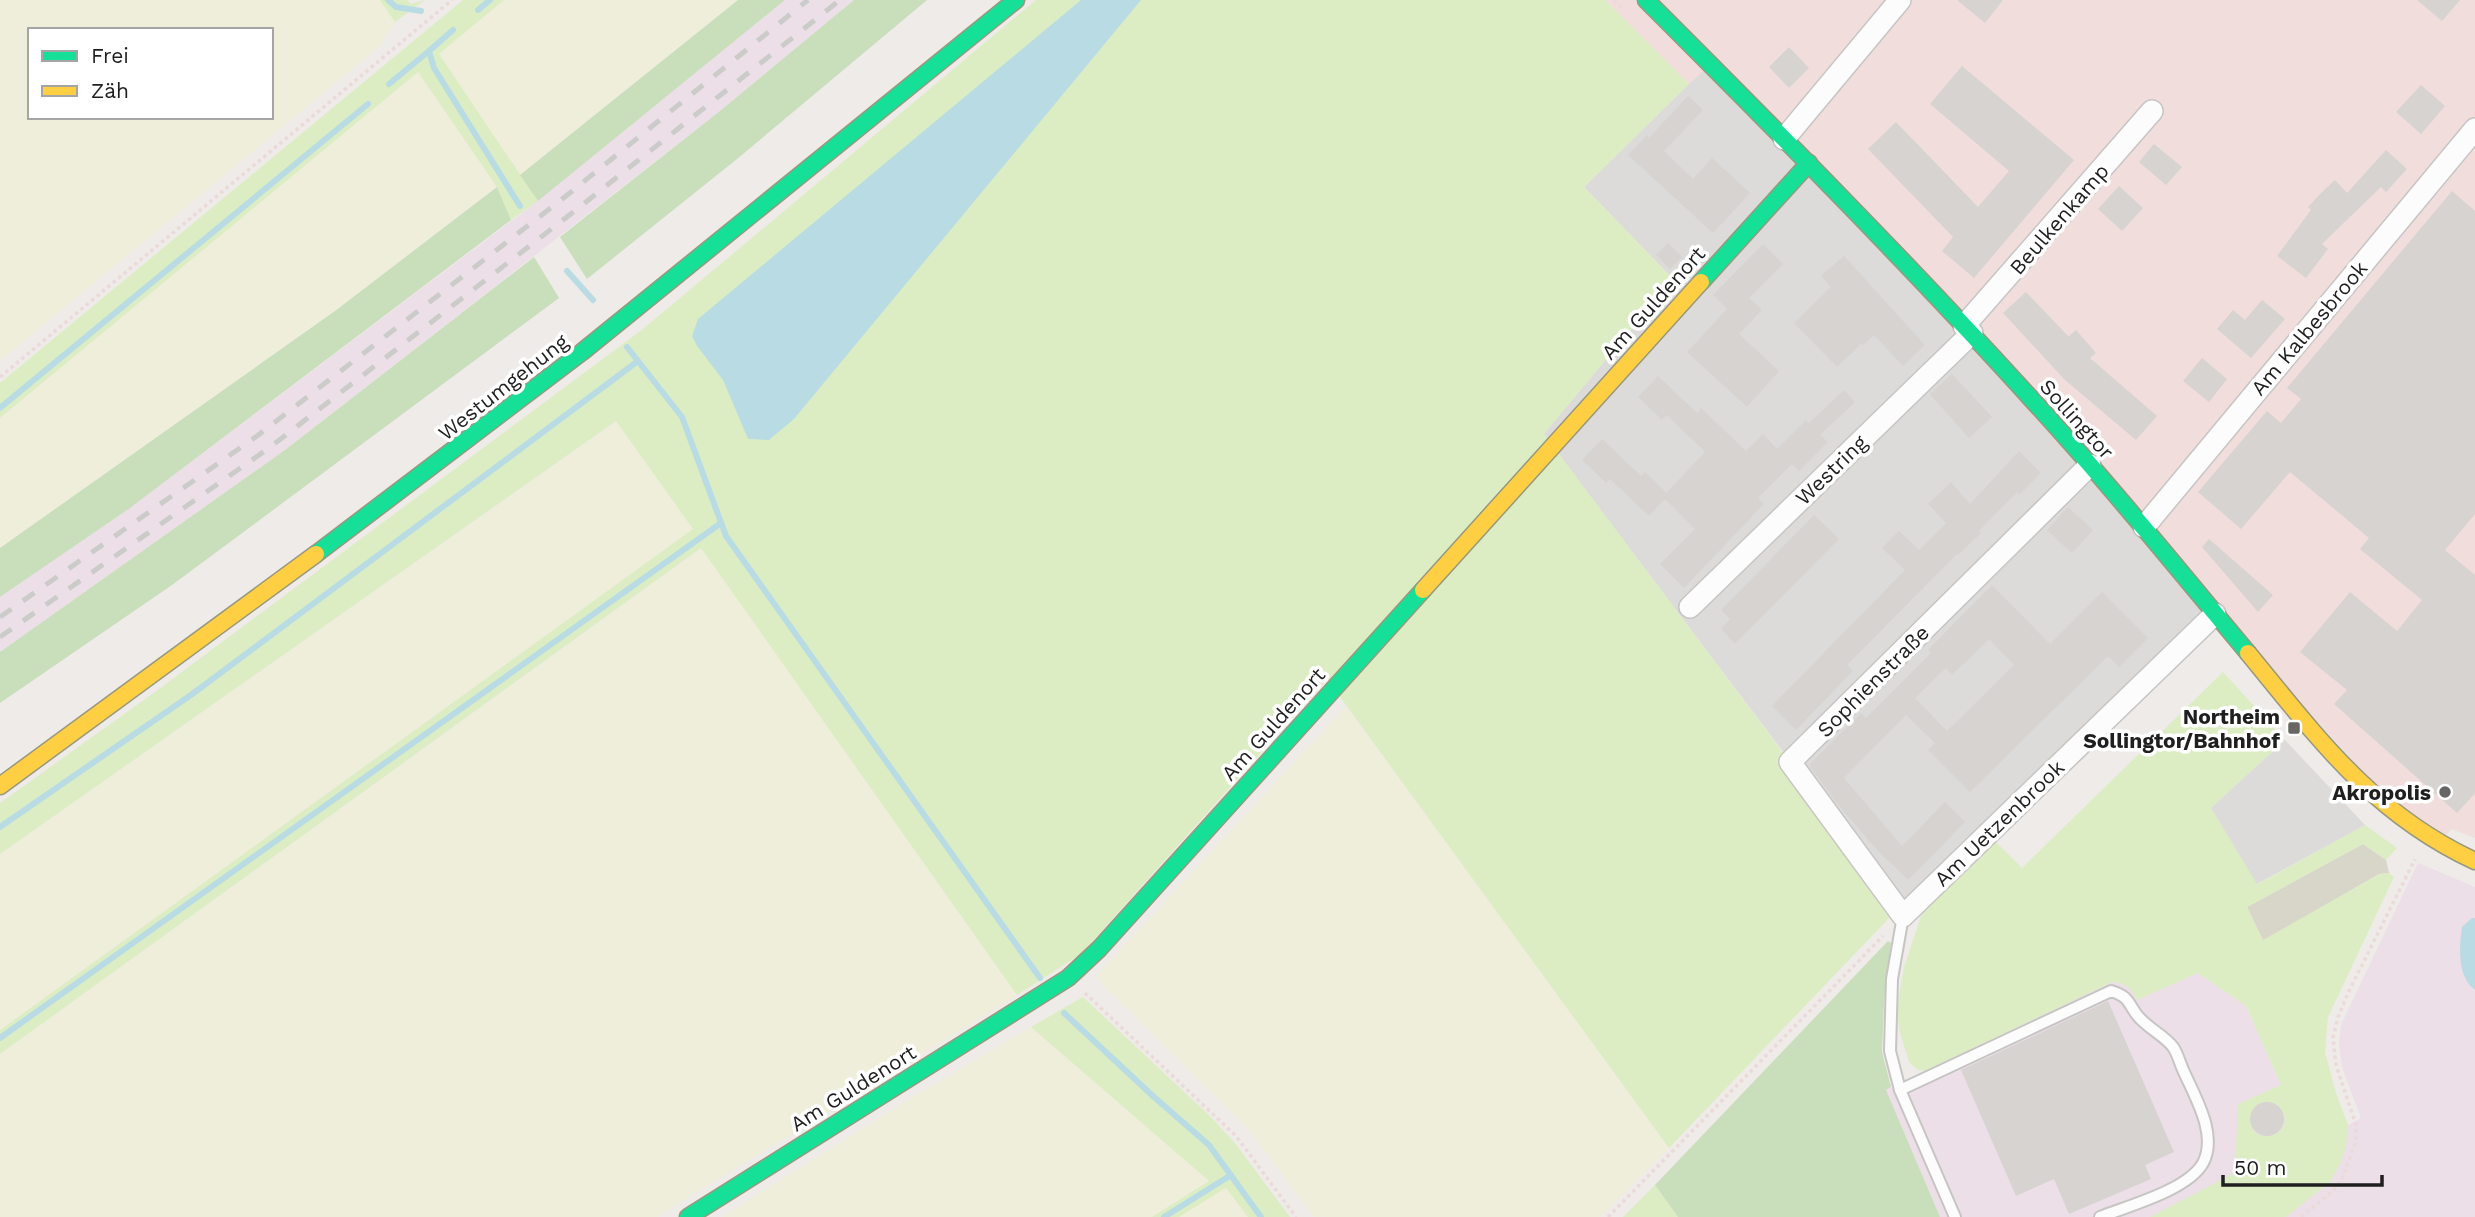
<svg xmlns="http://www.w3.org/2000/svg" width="2475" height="1217" viewBox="0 0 2475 1217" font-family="'Work Sans',sans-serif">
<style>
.residential{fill:#dddbd9}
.commercial{fill:#f1dedc}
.industrial{fill:#ecdfe7}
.construction{fill:#d8d6c9}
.farmland{fill:#efeeda;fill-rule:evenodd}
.grass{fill:#dcedc4;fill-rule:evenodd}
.forest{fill:#c9debb}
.parking{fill:#dcdbd9}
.water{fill:#b9dce4}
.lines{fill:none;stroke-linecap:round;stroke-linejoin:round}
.stream{stroke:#b9dce4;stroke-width:6}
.building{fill:#d6d3d0;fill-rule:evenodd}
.lane-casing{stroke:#c6c5c4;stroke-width:14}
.street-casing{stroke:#c6c5c4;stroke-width:24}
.fast-casing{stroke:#98987e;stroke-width:19}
.slow-casing{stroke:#98987e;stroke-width:19}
.path{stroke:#ebdad9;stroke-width:3.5;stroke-dasharray:3.5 3.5;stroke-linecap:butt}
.lane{stroke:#fcfcfc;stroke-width:10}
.street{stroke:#fcfcfc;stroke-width:21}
.fast{stroke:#16e098;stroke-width:16}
.slow{stroke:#ffcf43;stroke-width:16}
.rail{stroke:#cbcbca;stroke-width:5;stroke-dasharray:14 14;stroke-linecap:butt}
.poi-dot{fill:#676665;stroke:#fff;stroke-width:2.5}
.labels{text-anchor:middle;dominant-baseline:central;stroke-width:7;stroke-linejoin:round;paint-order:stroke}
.street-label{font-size:21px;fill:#1f1f1f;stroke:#fff}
.poi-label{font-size:21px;font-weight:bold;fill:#1f1f1f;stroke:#fff;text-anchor:end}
</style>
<rect width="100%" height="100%" fill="#eeebe8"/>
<polygon class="residential" points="1713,60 2219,611 1903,916 1778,760 1784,753 1543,434 1673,279 1584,187"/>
<polygon class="commercial" points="1605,0 2475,0 2475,838 2451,829 2443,840 2403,816 1714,61 1689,84"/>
<g class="industrial">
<polygon points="785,0 854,0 720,111 285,450 0,652 0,597 130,508 538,201"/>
<polygon points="2418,863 2475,887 2475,1217 1940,1217 1886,1090 2112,982 2123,983 2131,989 2137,1000 2198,973 2246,1006 2281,1085 2348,1125 2361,1118 2342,1067 2339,1043 2341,1025"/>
</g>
<polygon class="construction" points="2363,844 2386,860 2389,873 2379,874 2263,941 2247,907"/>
<g class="farmland">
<path d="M0,0H380L395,22L379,47L0,361ZM30,30H271V117H30Z"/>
<polygon points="504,0 738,0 520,175 438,54"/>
<polygon points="418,72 497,187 335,311 0,548 0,418"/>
<polygon points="617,421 693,529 0,1030 0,854"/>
<polygon points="702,548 1017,995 657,1217 0,1217 0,1054"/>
<polygon points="1346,706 1669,1148 1600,1217 1314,1217 1249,1130 1095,977"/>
<polygon points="1031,1027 1209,1181 1152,1217 722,1217 903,1103"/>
<polygon points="1226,1187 1248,1217 1179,1217"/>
</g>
<g class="grass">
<polygon points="380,0 407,0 411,4 425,0 395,22"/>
<polygon points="463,0 504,0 439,54 538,201 511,220 497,187 418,72 0,418 0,383"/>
<polygon points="1036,0 1605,0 1689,84 1584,187 1673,279 1544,434 1784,754 1778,760 1892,915 1669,1148 1327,679 1081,954 1017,995 701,548 0,1054 0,1030 693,529 616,421 0,854 0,803 155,692 643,329"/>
<path d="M2223,672L2285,740L2211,808L2258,884L2365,825L2397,848L2386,860L2363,844L2247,907L2263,940L2380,874L2389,873L2394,877L2328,1017L2325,1052L2336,1093L2348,1125L2346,1147L2340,1164L2330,1182L2286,1217H2150L2235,1173L2238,1104L2281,1085L2246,1006L2198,973L2137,1000C2131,988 2126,983 2112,982L1925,1071L1918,1070L1909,1062L1899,1029L1897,1008L1904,967L1923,910L1993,839L2022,868ZM2263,1102C2271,1102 2278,1103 2282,1111C2297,1138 2244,1150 2251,1113Z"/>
<polygon points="1083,997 1211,1117 1235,1143 1290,1217 1248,1217 1226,1188 1179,1217 1152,1217 1209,1181 1031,1027"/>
<polygon points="1655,1185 1678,1217 1623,1217"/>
</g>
<g class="forest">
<polygon points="738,0 785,0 538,201 520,175"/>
<polygon points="854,0 927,0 737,159 587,279 560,237 720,111"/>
<polygon points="497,187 511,220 130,508 0,597 0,548 335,311"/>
<polygon points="534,257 559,298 172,585 0,703 0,652 285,450"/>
<polygon points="1888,941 1891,943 1884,1003 1882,1052 1891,1087 1886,1090 1940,1217 1678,1217 1655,1185"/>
</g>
<polygon class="parking" points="2285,740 2365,825 2257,884 2211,808"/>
<g class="water">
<polygon points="1081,0 1141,0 794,419 769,440 748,439 723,380 697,346 692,336 698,319"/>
<path d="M2472,918H2475V990C2457,977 2459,947 2462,927Z"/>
</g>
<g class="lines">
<g class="stream">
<polyline points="388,0 396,7 421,11"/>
<polyline points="478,10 490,0"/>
<polyline points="453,30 429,51 434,68 520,206"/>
<polyline points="389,84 429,51"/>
<polyline points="567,271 593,300"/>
<polyline points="627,347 682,417 726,536 1040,978"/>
<polyline points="0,408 368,104"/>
<polyline points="0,827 191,695 638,361"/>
<polyline points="1064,1013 1154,1097 1209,1145 1261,1217"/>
<polyline points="0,1038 721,523"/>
<polyline points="1164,1217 1231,1175"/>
</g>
</g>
<g class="building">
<polygon points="1957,0 2003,0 1985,23"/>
<polygon points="2417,0 2460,0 2442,21"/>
<polygon points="1789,47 1809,68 1789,88 1769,67"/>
<polygon points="1962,66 2074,160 1974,278 1942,251 1953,237 1868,149 1896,122 1978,207 2009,171 1930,104"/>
<polygon points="2421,85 2445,106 2421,134 2396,112"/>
<polygon points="1688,96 1703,110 1664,151 1693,179 1712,158 1750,193 1713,233 1628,155 1647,135 1649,138"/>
<polygon points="2154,144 2182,167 2166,185 2139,162"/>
<polygon points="2386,150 2407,169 2386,192 2381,187 2322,244 2328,249 2306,278 2277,256 2311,210 2308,207 2320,194 2335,180 2347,193"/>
<polygon points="2119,186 2143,208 2122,231 2098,209"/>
<polygon points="2452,191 2475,211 2475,514 2445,550 2475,575 2475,793 2457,813 2334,704 2347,690 2300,652 2350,592 2397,631 2422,600 2360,549 2369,538 2290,472 2241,529 2198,492 2267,411 2281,423 2301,399 2287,388"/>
<polygon points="1668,243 1682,257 1670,269 1656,255"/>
<polygon points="1763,244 1783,264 1749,298 1762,310 1739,334 1779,371 1747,407 1687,352 1727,309 1713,295"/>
<polygon points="1844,256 1925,345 1903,366 1874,335 1863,345 1861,344 1837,367 1794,323 1831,287 1821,276"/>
<polygon points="2026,292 2066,334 2069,336 2076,330 2096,353 2090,358 2157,416 2136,440 2065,380 2003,313"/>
<polygon points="2262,300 2285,319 2251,358 2217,329 2233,310 2245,320"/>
<polygon points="2202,358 2227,379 2209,402 2183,381"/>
<polygon points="1952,374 1992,417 1969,438 1930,394"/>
<polygon points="1658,376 1697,413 1701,408 1746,451 1763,434 1777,449 1806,420 1809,423 1844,390 1855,402 1820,435 1828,442 1799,471 1792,464 1758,498 1764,504 1684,588 1660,564 1695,529 1665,499 1649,516 1610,479 1606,483 1582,460 1602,439 1641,476 1645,472 1666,493 1705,452 1667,415 1662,420 1638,397"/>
<polygon points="2019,451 2041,473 2019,495 2017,492 1979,531 1981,533 1959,554 1958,553 1847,665 1853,671 1796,730 1772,706 1905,570 1882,548 1899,531 1919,550 1946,523 1928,504 1951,482 1970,504"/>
<polygon points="2068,507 2093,530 2072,553 2047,530"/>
<polygon points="1814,515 1839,539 1735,644 1721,629 1730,619 1721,610"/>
<polygon points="2209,539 2273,595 2258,612 2202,547"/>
<path d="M1992,585L2050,644L2102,592L2148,638L2119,667L2108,656L1970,792L1928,750L1935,743L1906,715L1844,778L1902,846L1945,802L1965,822L1908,880L1877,850L1839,806L1809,765L1861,713L1866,718L1931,653L1928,650ZM1989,639L2014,665L1947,731L1915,698L1946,668L1952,675Z"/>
<polygon points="2108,1001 2174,1152 2145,1165 2151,1179 2069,1214 2054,1179 2016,1196 1961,1070"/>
<circle cx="2267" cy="1119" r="17"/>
</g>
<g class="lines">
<g class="lane-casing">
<g id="lane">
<polyline points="1903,916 1892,979 1890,1051 1900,1090 1955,1217"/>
<path d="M1900,1090L2111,991C2130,997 2127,1002 2137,1015C2147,1028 2164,1035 2173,1047C2178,1054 2180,1064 2184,1072C2195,1097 2218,1135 2203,1163C2188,1190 2128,1206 2100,1217"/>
</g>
</g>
<g class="street-casing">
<g id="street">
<polyline points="1784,139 1900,0"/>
<polyline points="1964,326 2152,111"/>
<polyline points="2090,465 1790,762 1903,916 2215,614"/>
<polyline points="2144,527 2475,129"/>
<polyline points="1690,607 1972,333"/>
</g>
</g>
<g class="fast-casing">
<g id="fast">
<path d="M1646,0C1778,132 1910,265 2035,403C2109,484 2178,569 2248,653"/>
<polyline points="1701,282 1809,163"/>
<polyline points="316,554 582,352 1016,0"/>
<polyline points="688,1217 1068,978 1099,949 1423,590"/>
</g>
</g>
<g class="slow-casing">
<g id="slow">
<polyline points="1423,590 1701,282"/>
<path d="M2248,653C2317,737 2373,814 2475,861"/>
<polyline points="0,786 316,554"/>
</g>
</g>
<g class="path">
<polyline points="1614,0 1622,8"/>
<polyline points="0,377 452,0"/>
<polyline points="1085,993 1236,1136 1296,1217"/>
<polyline points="1608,1217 1883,936"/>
<polyline points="2301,1217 2333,1191 2342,1179 2356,1141 2356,1125 2336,1065 2333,1038 2338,1017 2348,993 2415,859"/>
</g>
<use href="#lane" class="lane"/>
<use href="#street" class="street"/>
<use href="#fast" class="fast"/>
<use href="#slow" class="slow"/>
<g class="rail">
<polyline points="0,617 257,436 561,200 808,0"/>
<polyline points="0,637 269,448 572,213 840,0"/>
</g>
</g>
<g class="poi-dot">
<rect x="2287" y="721" width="14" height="14" rx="3.5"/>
<circle cx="2445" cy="792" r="7"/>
</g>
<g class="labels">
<g class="street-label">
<text transform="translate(2059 219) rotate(-49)">Beulkenkamp</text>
<text transform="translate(1653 303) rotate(-48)">Am Guldenort</text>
<text transform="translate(2309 328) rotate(-50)">Am Kalbesbrook</text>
<text transform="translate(503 387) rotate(-38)">Westumgehung</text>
<text transform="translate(2077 419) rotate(48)">Sollingtor</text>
<text transform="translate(1831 470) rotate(-44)">Westring</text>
<text transform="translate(1873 681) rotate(-45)">Sophienstraße</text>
<text transform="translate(1273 724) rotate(-48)">Am Guldenort</text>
<text transform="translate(1999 823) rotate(-44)">Am Uetzenbrook</text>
<text transform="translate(853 1088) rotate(-32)">Am Guldenort</text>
</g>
<g class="poi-label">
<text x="2280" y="716">Northeim<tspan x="2280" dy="24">Sollingtor/Bahnhof</tspan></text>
<text x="2431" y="792">Akropolis</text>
</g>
</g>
<rect x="28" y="28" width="245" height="91" fill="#ffffff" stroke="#a5a5a5" stroke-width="2"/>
<rect x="42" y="51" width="35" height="10" fill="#16e098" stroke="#a5a5a5" stroke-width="2"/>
<text x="91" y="63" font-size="21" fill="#1f1f1f">Frei</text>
<rect x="42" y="86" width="35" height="10" fill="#ffcf43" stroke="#a5a5a5" stroke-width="2"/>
<text x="91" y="98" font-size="21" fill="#1f1f1f">Zäh</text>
<path d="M2223 1175v10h159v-10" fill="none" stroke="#1f1f1f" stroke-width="3.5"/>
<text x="2234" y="1175" font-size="21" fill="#1f1f1f" stroke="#ffffff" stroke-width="5" paint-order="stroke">50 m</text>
</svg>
